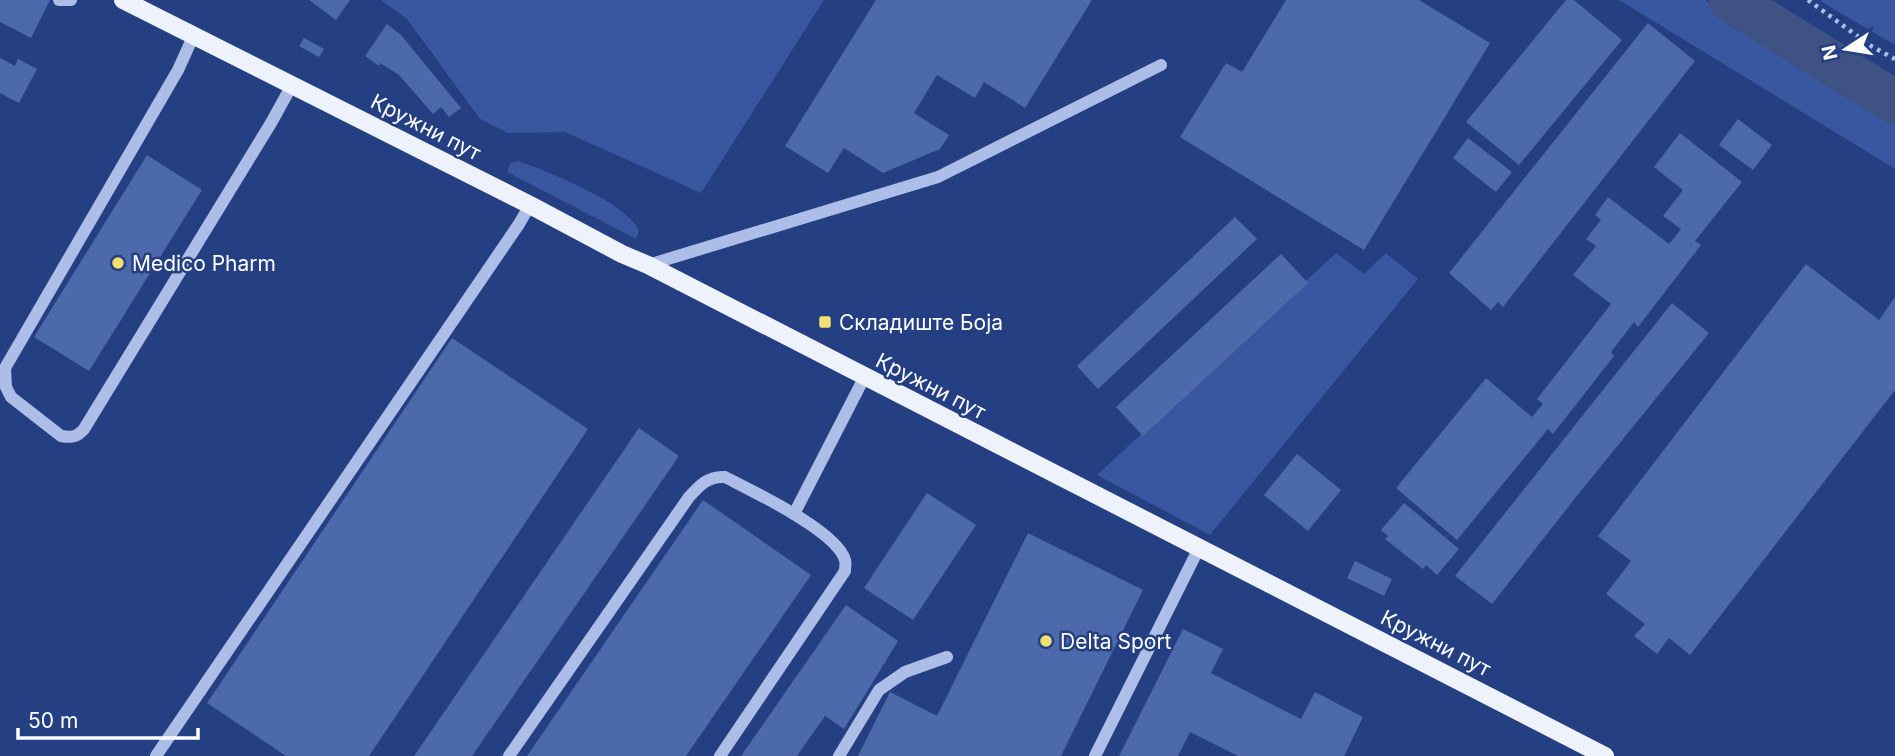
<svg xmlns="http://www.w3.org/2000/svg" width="1895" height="756" viewBox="0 0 1895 756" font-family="Inter,sans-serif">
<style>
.green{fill:#3857a0}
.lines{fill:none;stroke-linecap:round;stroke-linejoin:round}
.river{stroke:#3f5284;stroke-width:44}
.building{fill:#4c69ab}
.path{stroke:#acbee7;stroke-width:4.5;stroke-dasharray:3.5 5;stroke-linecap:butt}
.minor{stroke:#acbee7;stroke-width:12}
.major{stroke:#eef2fd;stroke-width:18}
.poi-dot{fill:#f2e070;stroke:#243f82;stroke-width:2.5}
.labels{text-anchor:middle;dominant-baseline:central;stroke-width:5;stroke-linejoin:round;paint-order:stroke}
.street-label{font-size:21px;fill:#fff;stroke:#243f82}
.poi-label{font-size:21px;fill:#fff;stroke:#243f82;text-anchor:start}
</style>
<rect width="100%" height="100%" fill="#243f82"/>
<g class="green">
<polygon points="381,0 824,0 701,193 565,132 508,133 480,119 407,19"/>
<polygon points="1619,0 1705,0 1895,120 1895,169"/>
<polygon points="1895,0 1895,45 1820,1 1822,0"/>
<path d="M518,161C547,171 628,203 639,231L636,239L507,172L510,163Z"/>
<polygon points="1336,253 1364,274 1386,253 1418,279 1210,535 1097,475"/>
</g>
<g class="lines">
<polyline class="river" points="1730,0 1895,102"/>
</g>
<g class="building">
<polygon points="0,0 50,0 31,38 0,22"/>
<polygon points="309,0 350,0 336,20"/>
<polygon points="876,0 1092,0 1025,108 984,82 975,98 937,75 914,113 949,135 940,149 883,173 844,148 828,173 785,146"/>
<polygon points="1286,0 1419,0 1490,43 1364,250 1180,137 1226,63 1242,72"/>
<polygon points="1566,0 1574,0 1622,40 1519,165 1466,122"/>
<polygon points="1648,23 1695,61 1503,307 1498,302 1491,310 1449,273"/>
<polygon points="387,24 401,35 461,108 449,117 441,107 433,114 399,75 380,63 379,66 365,56"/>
<polygon points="304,38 324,49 319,57 299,46"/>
<polygon points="0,58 15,66 18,59 37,69 19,103 0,93"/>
<polygon points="1738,119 1772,145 1753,170 1719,145"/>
<polygon points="1680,133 1742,182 1695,241 1701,245 1638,327 1634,322 1611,352 1614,356 1553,434 1548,429 1457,540 1396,488 1486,378 1532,417 1543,404 1537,399 1611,304 1573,275 1596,246 1586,239 1601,220 1595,215 1608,197 1669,244 1681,229 1663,216 1683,190 1654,167"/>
<polygon points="1468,138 1512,172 1496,192 1453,158"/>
<polygon points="147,155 202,190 89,371 34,337"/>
<polygon points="1235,217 1257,239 1098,389 1077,366"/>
<polygon points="1281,254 1308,283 1143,436 1116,407"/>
<polygon points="1806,264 1879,320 1895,297 1895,390 1690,655 1669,638 1657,654 1634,636 1645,624 1606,594 1631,561 1598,536"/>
<polygon points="1672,303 1709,333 1580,492 1492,604 1455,576"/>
<polygon points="452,338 588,429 369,756 286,756 207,703"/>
<polygon points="639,428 679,456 472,756 414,756"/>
<polygon points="1297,454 1341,490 1308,531 1264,495"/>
<polygon points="927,493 976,525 913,620 864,588"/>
<polygon points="703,500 811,575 686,756 527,756"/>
<polygon points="1404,503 1459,549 1437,575 1426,565 1423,569 1385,539 1388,536 1381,530"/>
<polygon points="1028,533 1143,590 1061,756 858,756 890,692 937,716"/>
<polygon points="1355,561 1392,579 1384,596 1347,578"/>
<polygon points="846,605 898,641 844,729 825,716 797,756 741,756"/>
<polygon points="1183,629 1223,649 1211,673 1301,719 1315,692 1363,717 1344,756 1238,756 1190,732 1178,756 1119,756"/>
</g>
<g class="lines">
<polyline class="path" points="1808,0 1871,46 1895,59"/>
<g class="minor">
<polyline points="59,0 71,0"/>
<path d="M193,37L178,70L5,368L6,387L11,397L61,436C72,438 77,437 84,429L271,123L292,85"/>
<polyline points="648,265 938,177 1161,65"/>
<polyline points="794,514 864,378"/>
<polyline points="156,756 519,224 530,205"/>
<path d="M509,756L689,497C700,485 708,476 725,477C752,491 837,531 845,560C846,563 845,567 845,571L720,756"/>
<polyline points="839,756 879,690 905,672 947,657"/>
<polyline points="1095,756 1199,548"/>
</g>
<polyline class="major" points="123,0 530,205 622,254 648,265 1605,756"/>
</g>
<g class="poi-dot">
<circle cx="118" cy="263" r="7"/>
<rect x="818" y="315" width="14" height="14" rx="3.5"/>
<circle cx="1046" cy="641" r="7"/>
</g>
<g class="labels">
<g class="street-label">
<text transform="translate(426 127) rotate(27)">Кружни пут</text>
<text transform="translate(931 386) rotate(27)">Кружни пут</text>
<text transform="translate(1436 643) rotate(27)">Кружни пут</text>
</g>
<g class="poi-label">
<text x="132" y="263">Medico Pharm</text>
<text x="839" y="322">Складиште Боја</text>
<text x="1060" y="641">Delta Sport</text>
</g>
</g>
<g transform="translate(1846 49) rotate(258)" stroke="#243f82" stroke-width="5" paint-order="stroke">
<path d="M0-5L12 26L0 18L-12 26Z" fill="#ffffff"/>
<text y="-10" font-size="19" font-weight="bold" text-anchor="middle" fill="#ffffff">N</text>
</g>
<path d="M18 728v10h180v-10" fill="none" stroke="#ffffff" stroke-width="3.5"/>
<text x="28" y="728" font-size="21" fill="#ffffff" stroke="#243f82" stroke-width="5" paint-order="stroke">50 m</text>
</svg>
